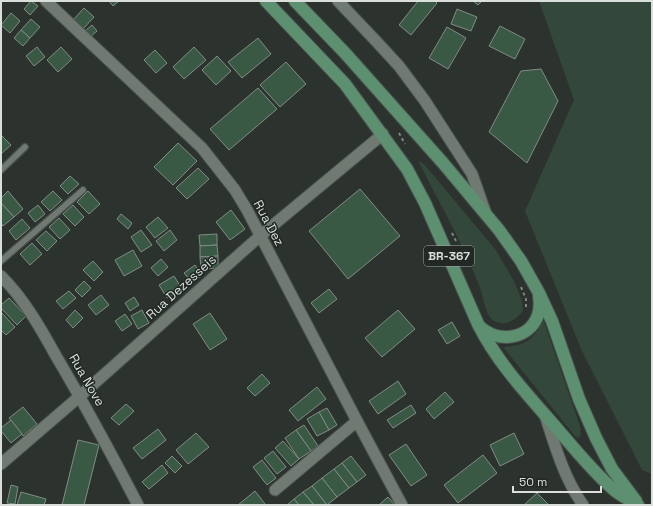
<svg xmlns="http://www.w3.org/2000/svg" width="653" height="506" viewBox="0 0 653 506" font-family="'Space Grotesk',sans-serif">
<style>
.green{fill:#33473a}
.building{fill:#3a5945;stroke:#828b85}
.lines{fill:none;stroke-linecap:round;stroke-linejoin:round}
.service-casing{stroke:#4b524d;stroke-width:8}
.minor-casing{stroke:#4b524d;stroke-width:13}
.primary-casing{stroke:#4b524d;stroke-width:14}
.path{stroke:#808682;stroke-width:2;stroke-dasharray:3 3;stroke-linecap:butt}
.service{stroke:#707972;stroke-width:5.5}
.minor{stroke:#707972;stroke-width:11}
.primary{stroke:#5c9070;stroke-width:12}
.labels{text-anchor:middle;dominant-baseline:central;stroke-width:3;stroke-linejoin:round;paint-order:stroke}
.shield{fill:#222924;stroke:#a3a8a5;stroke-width:1}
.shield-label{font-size:12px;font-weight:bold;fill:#dadfdc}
.street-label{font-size:13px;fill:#dadfdc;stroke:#222924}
</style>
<rect width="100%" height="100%" fill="#2c332e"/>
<g class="green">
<polygon points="539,1 652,1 652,474 642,470 582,351 525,211 574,100"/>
<path d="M418,161L424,164L495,249L514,281L522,301L523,311C516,320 505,327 494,321C485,316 483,294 479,285C462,242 439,202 418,161Z"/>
<path d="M543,319L580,426L581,434L579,438L575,436L503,347C525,346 534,340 543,319Z"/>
</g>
<g class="building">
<polygon points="31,1 38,6 30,15 24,9"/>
<polygon points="109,1 119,1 113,6"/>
<polygon points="418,1 435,1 437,3 411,35 399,25"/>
<polygon points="473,1 482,1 478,5"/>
<polygon points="84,8 94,17 83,29 73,20"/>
<polygon points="457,9 477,17 471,31 451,24"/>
<polygon points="11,13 20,21 10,33 1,25"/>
<polygon points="31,19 40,27 30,38 21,30"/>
<polygon points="92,25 97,31 90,37 85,31"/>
<polygon points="500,26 525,39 515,59 489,46"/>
<polygon points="447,27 466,38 448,69 429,58"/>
<polygon points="21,30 30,38 23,46 14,38"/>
<polygon points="258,38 271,54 242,78 228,62"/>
<polygon points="37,47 45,57 34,66 26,56"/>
<polygon points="61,47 72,59 58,72 47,60"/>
<polygon points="194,47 206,60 184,79 173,67"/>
<polygon points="155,50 167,63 156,73 144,60"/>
<polygon points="217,56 231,71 216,85 202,70"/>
<polygon points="286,62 306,84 280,107 260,85"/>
<polygon points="541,69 558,101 527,163 489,132 521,71"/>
<polygon points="258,88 277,109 229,150 210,129"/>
<polygon points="1,135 11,145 1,154"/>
<polygon points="178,143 197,161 173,185 154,167"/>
<polygon points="198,168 209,179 187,199 176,188"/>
<polygon points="70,176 79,184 68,194 60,186"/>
<polygon points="360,189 400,236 348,279 309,231"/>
<polygon points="8,191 23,209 14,217 1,203 1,198"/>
<polygon points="53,191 62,200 50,211 41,202"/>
<polygon points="88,191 100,204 89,214 77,202"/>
<polygon points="1,203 14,217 3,226 1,223"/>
<polygon points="38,205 45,214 35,222 28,213"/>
<polygon points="73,205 84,217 75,226 63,214"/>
<polygon points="231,210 245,229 230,240 216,222"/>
<polygon points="121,214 132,223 128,229 117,219"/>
<polygon points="158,217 168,228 155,238 146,227"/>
<polygon points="59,218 70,230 60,239 49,227"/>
<polygon points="22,219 30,228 16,240 9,231"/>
<polygon points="141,230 152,245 141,252 131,237"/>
<polygon points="170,230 177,240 164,251 156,241"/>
<polygon points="46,231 57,241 47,251 36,240"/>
<polygon points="217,234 217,245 200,246 199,235"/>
<polygon points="32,243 42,254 30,265 20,254"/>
<polygon points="217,245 218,256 200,257 200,246"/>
<polygon points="133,250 142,266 124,276 115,260"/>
<polygon points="218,256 218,268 201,269 200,257"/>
<polygon points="161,259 168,267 158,276 151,268"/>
<polygon points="93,261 103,272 94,281 83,270"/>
<polygon points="195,265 202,275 192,283 184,273"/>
<polygon points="174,276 182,289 167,298 159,285"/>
<polygon points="84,281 91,288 82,297 75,290"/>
<polygon points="329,289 337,299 319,313 311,303"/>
<polygon points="69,291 76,298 63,309 56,301"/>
<polygon points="101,295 109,305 96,315 88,305"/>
<polygon points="134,297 139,305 130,311 125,303"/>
<polygon points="9,298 26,316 17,325 1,308 1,305"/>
<polygon points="75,310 83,318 73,328 66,320"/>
<polygon points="142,310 149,323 138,329 131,316"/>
<polygon points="398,310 415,329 382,357 365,338"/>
<polygon points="1,312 15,327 6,335 1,330"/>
<polygon points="210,313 227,339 210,350 193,324"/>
<polygon points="125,314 132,324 122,331 115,321"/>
<polygon points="452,322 460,336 447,344 438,330"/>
<polygon points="262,374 270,383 255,396 247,388"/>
<polygon points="398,381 406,394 378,414 369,401"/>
<polygon points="317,387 326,399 298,421 289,410"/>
<polygon points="445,392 454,402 434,419 426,409"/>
<polygon points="126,404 134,411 119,425 111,418"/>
<polygon points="411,405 416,413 393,428 387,420"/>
<polygon points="23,407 37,424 23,436 9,418"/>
<polygon points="327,408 337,425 329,430 319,412"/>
<polygon points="319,412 329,430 317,436 307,419"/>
<polygon points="11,420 22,434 11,443 1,431 1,428"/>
<polygon points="304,425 318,446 311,451 296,430"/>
<polygon points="158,429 166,440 142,459 133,448"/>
<polygon points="296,430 311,451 299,459 285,438"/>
<polygon points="196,433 209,447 188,464 176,450"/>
<polygon points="514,433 524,454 500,466 490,445"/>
<polygon points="78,440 99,445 84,505 62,505"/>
<polygon points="283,441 299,459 291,466 275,448"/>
<polygon points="406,444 427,475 411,486 389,455"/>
<polygon points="273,451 286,467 277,474 264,458"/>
<polygon points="483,455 497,473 458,503 444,485"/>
<polygon points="172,456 182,466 175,473 165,463"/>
<polygon points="351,456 366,475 357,482 342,463"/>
<polygon points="262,460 276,478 267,485 253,467"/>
<polygon points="342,463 357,482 349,488 334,469"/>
<polygon points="162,465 168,473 149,489 142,482"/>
<polygon points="334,469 349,488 337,497 322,478"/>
<polygon points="322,478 337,497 327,505 312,486"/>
<polygon points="11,485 18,487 15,504 7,503"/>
<polygon points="312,486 327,505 314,505 303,492"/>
<polygon points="255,491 265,504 264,505 238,505"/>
<polygon points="21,492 46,499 44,505 17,505"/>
<polygon points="303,492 314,505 299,505 294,499"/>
<polygon points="537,493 549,505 524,505"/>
<polygon points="388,497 395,505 379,505"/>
<polygon points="294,499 299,505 287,505"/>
</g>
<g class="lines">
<g class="service-casing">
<g id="service">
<polyline points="1,170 25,147"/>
<polyline points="1,261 83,190"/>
</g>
</g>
<g class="minor-casing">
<g id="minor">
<polyline points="46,1 202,148 235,190 247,210 357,421 402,505"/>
<polyline points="338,1 375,40 399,66 425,101 472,174 485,211"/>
<path d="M1,276C24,299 40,327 56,356C85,405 112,455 138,505"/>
<path d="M545,415C555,446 564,478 583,505"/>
<polyline points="1,464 80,396 260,236 383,134"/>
<polyline points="275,490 357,421"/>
</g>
</g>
<g class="primary-casing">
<g id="primary">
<path d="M266,1L345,84L407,169L425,203L478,324C497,362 526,393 554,425C573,447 592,471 614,490C621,496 630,500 638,505"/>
<polyline points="295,1 345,53 443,163 499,230 521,261 539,293 552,321 579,399 596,438 612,469 636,501"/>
<path d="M480,327C498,343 529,340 538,315C540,309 540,303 539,296"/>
</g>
</g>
<g class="path">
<polyline points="399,133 405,144"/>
<polyline points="452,233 456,241"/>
<polyline points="521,287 526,299 526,310"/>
</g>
<use href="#service" class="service"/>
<use href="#minor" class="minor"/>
<use href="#primary" class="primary"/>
</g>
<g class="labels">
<rect class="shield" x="424" y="246" width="50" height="20" rx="3"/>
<g class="shield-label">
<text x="449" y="256">BR-367</text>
</g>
<g class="street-label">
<text transform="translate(269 223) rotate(62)">Rua Dez</text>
<text transform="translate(181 287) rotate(-42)">Rua Dezesseis</text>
<text transform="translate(87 380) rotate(60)">Rua Nove</text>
</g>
</g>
<rect width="653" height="506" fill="none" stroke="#dadfdc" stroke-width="4"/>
<path d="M513 486v6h88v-6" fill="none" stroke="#dadfdc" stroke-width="2"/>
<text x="519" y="486" font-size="12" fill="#dadfdc" stroke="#222924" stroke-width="3" paint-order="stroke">50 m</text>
</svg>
